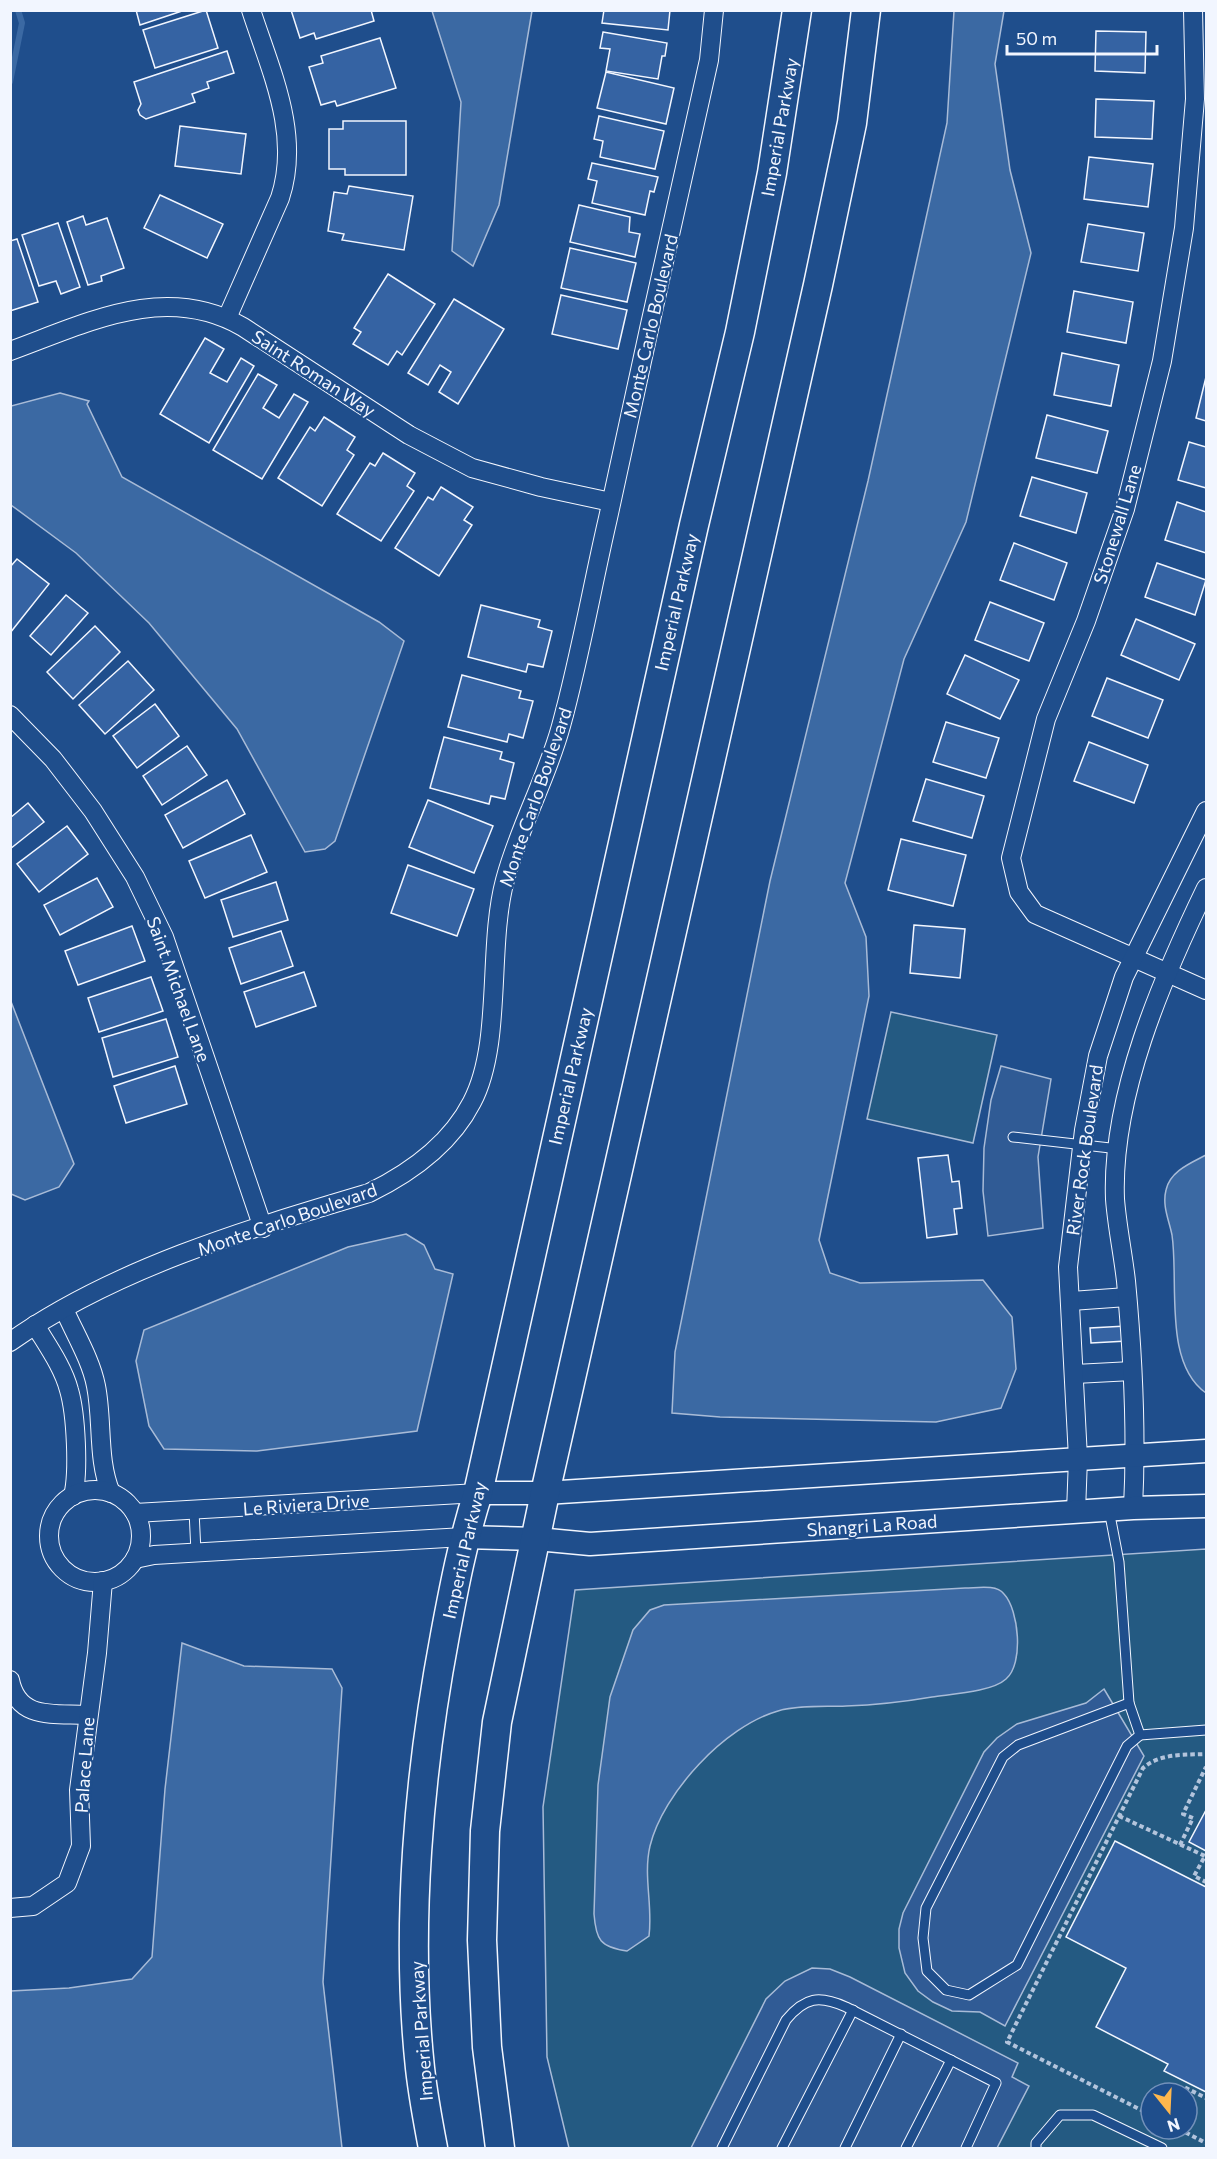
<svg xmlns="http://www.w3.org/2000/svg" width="1217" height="2159" viewBox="0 0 1217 2159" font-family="Commissioner,sans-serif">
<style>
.green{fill:#245a82;stroke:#a8bbd7;stroke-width:1.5;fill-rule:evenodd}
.parking{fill:#305b95;stroke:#a8bbd7;stroke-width:1.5}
.water{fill:#3b69a3;stroke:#a8bbd7;stroke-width:1.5}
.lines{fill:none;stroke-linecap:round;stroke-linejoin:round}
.stream{stroke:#3b69a3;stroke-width:6}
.building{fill:#3563a3;stroke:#f2f6ff;stroke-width:1.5}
.service-casing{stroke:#f2f6ff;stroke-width:11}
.minor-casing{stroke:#f2f6ff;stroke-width:20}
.tertiary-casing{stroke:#f2f6ff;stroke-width:25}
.primary-casing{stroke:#f2f6ff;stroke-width:31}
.path{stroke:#b3c4dc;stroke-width:4;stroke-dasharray:4.5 3;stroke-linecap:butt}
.service{stroke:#1f4e8c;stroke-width:9}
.minor{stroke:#1f4e8c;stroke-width:18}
.tertiary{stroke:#1f4e8c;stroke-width:22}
.primary{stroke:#1f4e8c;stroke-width:28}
.labels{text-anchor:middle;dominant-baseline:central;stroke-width:4.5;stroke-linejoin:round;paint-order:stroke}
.street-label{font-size:18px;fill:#f2f6ff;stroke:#1f4e8c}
</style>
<rect width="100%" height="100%" fill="#1f4e8c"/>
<g class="green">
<polygon points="891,1012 997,1035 973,1143 867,1119"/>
<path d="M1206,1549V2148H569L547,2057L543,1807L575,1590ZM1151,2093H1187V2129H1151Z"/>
</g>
<g class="parking">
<polygon points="1001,1066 1051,1079 1038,1157 1043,1228 988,1236 983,1191 984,1148 991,1100"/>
<polygon points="1104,1689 1144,1756 1005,2026 980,2012 952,2011 933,2002 918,1991 905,1973 899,1948 899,1929 903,1913 984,1752 997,1738 1017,1724 1086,1703"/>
<polygon points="812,1968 830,1969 850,1977 1018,2063 1012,2077 1029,2086 997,2148 691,2148 766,1999 785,1981"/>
</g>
<g class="water">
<polygon points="432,11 532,11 499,205 473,266 452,251 461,102"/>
<polygon points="954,11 1004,11 995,64 1010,170 1031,253 966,522 904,659 845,883 866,937 869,996 819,1240 830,1273 860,1283 983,1280 1012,1317 1016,1369 1001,1408 936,1422 720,1417 672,1413 675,1352 770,881 868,481 947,123"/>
<polygon points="60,393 89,401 87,404 122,477 379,622 404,641 335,841 325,849 305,852 237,729 149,623 76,553 11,505 11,406"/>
<polygon points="10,999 74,1164 59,1187 25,1200 11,1194"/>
<path d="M1206,1155V1393C1163,1363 1179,1282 1172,1235C1169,1220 1162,1206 1166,1190C1170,1171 1191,1163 1206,1155Z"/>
<polygon points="406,1234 424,1245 435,1269 453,1274 417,1431 257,1451 164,1449 149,1426 136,1361 144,1330 348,1247"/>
<path d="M965,1588C977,1588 996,1584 1004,1594C1019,1610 1024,1664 1006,1679C992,1692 951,1694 932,1697C903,1702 875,1705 846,1706C825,1707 798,1705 778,1711C725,1726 663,1793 650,1846C643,1876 653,1906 649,1936L627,1951C600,1947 596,1940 594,1914L598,1785L610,1697L633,1630L650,1610L664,1605Z"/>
<polygon points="182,1643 244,1666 332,1669 342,1688 323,1982 342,2148 11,2148 11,1991 69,1988 132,1979 152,1957 165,1789"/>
</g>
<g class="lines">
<polyline class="stream" points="10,82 22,23 18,10"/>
</g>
<g class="building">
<polygon points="136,10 185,10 140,25"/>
<polygon points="206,10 218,48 155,68 143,30"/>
<polygon points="291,10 371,10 374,21 316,39 314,33 300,38"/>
<polygon points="604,10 670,10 668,30 602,23"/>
<polygon points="1096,31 1146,32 1145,73 1095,71"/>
<polygon points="603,32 667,43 665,56 662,56 658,79 606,71 610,49 600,48"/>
<polygon points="380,38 396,88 337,106 335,101 321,105 309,67 323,63 321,56"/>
<polygon points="227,51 234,73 207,82 209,88 192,94 195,102 146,119 140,115 138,110 141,104 134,82"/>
<polygon points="606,72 674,88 666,124 597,108"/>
<polygon points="1096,99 1154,101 1152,139 1095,137"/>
<polygon points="599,116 664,131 655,169 600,157 603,141 594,139"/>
<polygon points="343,121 406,121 406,175 345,175 345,169 329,169 329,129 343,129"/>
<polygon points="180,126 246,134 241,174 175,166"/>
<polygon points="1089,157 1153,164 1148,207 1084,199"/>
<polygon points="592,163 658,177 654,192 650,191 645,215 592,203 597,181 588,179"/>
<polygon points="349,186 413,196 404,250 342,240 344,234 328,231 334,192 347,194"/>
<polygon points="160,195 223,224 207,258 144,228"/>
<polygon points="579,205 630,217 629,232 640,234 635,257 570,242"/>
<polygon points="83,216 86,225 107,218 124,268 101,276 102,281 88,285 67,222"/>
<polygon points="58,223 80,287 61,294 56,281 39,286 22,235"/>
<polygon points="1088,224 1144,233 1138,271 1081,262"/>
<polygon points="17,239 38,302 10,311 10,241"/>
<polygon points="570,248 636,263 627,302 561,288"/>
<polygon points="388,274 435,304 402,355 397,351 388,365 353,344 361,332 354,328"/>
<polygon points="1074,291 1133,302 1126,343 1067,332"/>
<polygon points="561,295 627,310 618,349 552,334"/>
<polygon points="454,299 504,329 458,404 439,392 451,372 440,365 428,385 408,373"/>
<polygon points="205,338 224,349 210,373 227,382 241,358 254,366 209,443 160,414"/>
<polygon points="1062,353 1119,365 1111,406 1054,395"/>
<polygon points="258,374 277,385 263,408 279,418 294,394 308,402 262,479 213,450"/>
<polygon points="1206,377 1206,421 1196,418"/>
<polygon points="1047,415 1108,431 1097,473 1036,458"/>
<polygon points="324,417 355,437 347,450 354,455 322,506 278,478 310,427 315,431"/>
<polygon points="1189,442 1206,447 1206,488 1178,480"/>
<polygon points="383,453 415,473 407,486 414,491 381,541 337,514 370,463 375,466"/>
<polygon points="1032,477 1087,493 1076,533 1020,516"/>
<polygon points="441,487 473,507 464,520 472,525 439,576 395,548 428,497 433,500"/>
<polygon points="1177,502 1206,512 1206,553 1165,540"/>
<polygon points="1014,543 1067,563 1054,600 1000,580"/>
<polygon points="17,559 49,584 10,633 10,567"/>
<polygon points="1157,563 1206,580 1195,615 1145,597"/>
<polygon points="66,595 88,613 51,655 30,636"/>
<polygon points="990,602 1044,623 1029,661 975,640"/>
<polygon points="481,605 540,620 538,627 552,631 543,667 528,664 526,672 468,657"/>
<polygon points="1136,619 1195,644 1179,680 1121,655"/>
<polygon points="95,626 120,652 73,699 47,672"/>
<polygon points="965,655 1019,680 1000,719 947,694"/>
<polygon points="128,661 154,690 105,734 79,705"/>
<polygon points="462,675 521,691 519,698 533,701 523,738 509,734 507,742 448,727"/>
<polygon points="1107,678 1163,700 1148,738 1092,716"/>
<polygon points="155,704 179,736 137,768 113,736"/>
<polygon points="946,722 999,738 986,778 933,762"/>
<polygon points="444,737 502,752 500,759 514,763 505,799 491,796 489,804 430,788"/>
<polygon points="1089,742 1148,765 1134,803 1074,781"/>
<polygon points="187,746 207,775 162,805 143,776"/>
<polygon points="926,779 984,796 972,838 913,821"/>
<polygon points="227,780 245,814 183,848 165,815"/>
<polygon points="428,800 493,826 474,873 409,847"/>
<polygon points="28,803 44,822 10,849 10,818"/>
<polygon points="67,826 88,854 39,892 17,864"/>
<polygon points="251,835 267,872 205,898 189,861"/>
<polygon points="901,839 966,855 953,906 888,890"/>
<polygon points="408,865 474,889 457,936 391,913"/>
<polygon points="97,878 113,907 60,935 44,905"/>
<polygon points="276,882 288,920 233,937 221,900"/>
<polygon points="914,925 965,929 960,978 910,973"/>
<polygon points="132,926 145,961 78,985 65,951"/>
<polygon points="281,931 293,966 241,984 229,948"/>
<polygon points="304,972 316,1006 256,1027 244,992"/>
<polygon points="151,977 163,1011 99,1032 88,998"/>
<polygon points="166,1019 178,1057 113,1077 102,1038"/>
<polygon points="175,1066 187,1104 126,1123 114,1086"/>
<polygon points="948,1155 952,1182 959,1181 962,1208 954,1209 957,1234 927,1238 918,1158"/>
<polygon points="1126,1326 1127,1341 1091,1343 1090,1328"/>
<polygon points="1206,1810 1206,1851 1189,1842"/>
<polygon points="1115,1841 1206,1887 1206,2092 1164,2071 1168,2064 1096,2027 1126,1968 1066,1937"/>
</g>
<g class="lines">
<g class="service-casing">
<g id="service">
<polyline points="1013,1137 1119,1149"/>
<polyline points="1109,1510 1119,1562 1129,1703 1140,1735 1206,1730"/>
<polyline points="194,1511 196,1552"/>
<polyline points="1129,1703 1018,1745 1003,1757 926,1908 923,1938 927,1971 946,1990 969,1995 1017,1965 1127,1746 1140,1735"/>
<path d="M722,2148L786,2020C805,1997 819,1995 846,2007L996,2083L966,2148"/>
<polyline points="782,2148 853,2010"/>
<polyline points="845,2148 901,2034"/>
<polyline points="906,2148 951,2060"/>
<polyline points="1036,2148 1036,2143 1060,2115 1093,2115 1162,2148"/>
</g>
</g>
<g class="minor-casing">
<g id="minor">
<polyline points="1193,10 1195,99 1184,228 1162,361 1125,509 1086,621 1046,719 1011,858 1019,892 1035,914 1206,990"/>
<path d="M227,318L280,198C301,134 271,72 251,10"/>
<path d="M10,351C87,323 165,282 243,327L409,435L472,468L541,487L611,502"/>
<polyline points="10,715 53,759 93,811 135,877 164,937 263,1228"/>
<polyline points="1071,1301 1127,1297"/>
<path d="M64,1309C75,1334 91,1360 96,1386C103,1421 97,1460 111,1493"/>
<path d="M35,1325C47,1345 63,1367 69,1390C76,1414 79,1472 73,1496"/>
<path d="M10,1342C115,1268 248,1229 369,1193C410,1173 451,1143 472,1102C503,1043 487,947 505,880C519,827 547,778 561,726C580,657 592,587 608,518C641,365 674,213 709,60L714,10"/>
<polyline points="1075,1374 1132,1371"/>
<circle cx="95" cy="1536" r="46"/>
<path d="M1133,1508C1137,1432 1133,1356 1126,1281C1123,1254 1117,1226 1115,1199C1111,1096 1162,979 1206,888"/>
<polyline points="1076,1512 1078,1458 1068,1267 1084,1130 1098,1056 1124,977 1206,811"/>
<polyline points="135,1513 478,1493"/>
<polyline points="135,1559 154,1555 464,1537"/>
<path d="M10,1680C18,1721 55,1713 87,1715"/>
<polyline points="10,1908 33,1906 67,1883 81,1846 79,1790 97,1653 103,1581"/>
</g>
</g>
<g class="tertiary-casing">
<g id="tertiary">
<polyline points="478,1493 545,1493 1206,1451"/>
<polyline points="464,1537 537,1539 590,1544 1133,1508 1206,1506"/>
</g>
</g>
<g class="primary-casing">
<g id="primary">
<path d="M433,2148C428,2122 423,2095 420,2068C405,1927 419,1773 445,1635C454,1587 463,1540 478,1493L694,525L740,332L772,173L797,10"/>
<polyline points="500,2148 487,2047 482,1940 485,1831 497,1722 545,1493 818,285 852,123 866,10"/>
</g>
</g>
<g class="path">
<polyline points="1119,1816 1205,1856 1194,1876 1206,1882"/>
<polyline points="1180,1845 1193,1818 1183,1814 1206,1767"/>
<polyline points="1182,2093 1184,2087 1206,2098"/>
<path d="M1151,2115L1007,2042L1143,1768C1160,1753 1185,1755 1206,1754"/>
<polyline points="1179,2129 1206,2143"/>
</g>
<use href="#service" class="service"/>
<use href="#minor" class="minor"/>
<use href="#tertiary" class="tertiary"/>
<use href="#primary" class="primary"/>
</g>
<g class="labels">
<g class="street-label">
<text transform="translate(779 127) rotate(-80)">Imperial Parkway</text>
<text transform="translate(650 326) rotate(-77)">Monte Carlo Boulevard</text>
<text transform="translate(314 373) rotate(33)">Saint Roman Way</text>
<text transform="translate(1117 524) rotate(-73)">Stonewall Lane</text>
<text transform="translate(676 602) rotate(-77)">Imperial Parkway</text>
<text transform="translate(535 797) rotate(-71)">Monte Carlo Boulevard</text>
<text transform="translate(179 989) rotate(70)">Saint Michael Lane</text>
<text transform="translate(570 1076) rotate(-77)">Imperial Parkway</text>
<text transform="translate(1084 1150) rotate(-82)">River Rock Boulevard</text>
<text transform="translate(287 1219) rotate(-19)">Monte Carlo Boulevard</text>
<text transform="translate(306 1504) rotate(-4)">Le Riviera Drive</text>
<text transform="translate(872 1525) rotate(-4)">Shangri La Road</text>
<text transform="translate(464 1550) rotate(-77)">Imperial Parkway</text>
<text transform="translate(84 1765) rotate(-86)">Palace Lane</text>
<text transform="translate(421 2031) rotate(-94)">Imperial Parkway</text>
</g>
</g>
<rect width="1217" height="2159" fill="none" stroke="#f2f6ff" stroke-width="24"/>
<g transform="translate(1169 2111) rotate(162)"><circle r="28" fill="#1f4e8c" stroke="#7391ba" stroke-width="1.5"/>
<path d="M0-4.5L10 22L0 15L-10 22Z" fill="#ffb74d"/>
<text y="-9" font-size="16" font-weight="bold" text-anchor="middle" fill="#f2f6ff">N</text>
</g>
<path d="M1007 45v9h150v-9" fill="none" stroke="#f2f6ff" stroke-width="3"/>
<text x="1016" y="45" font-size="18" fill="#f2f6ff" stroke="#1f4e8c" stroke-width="4.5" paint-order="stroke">50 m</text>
</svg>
